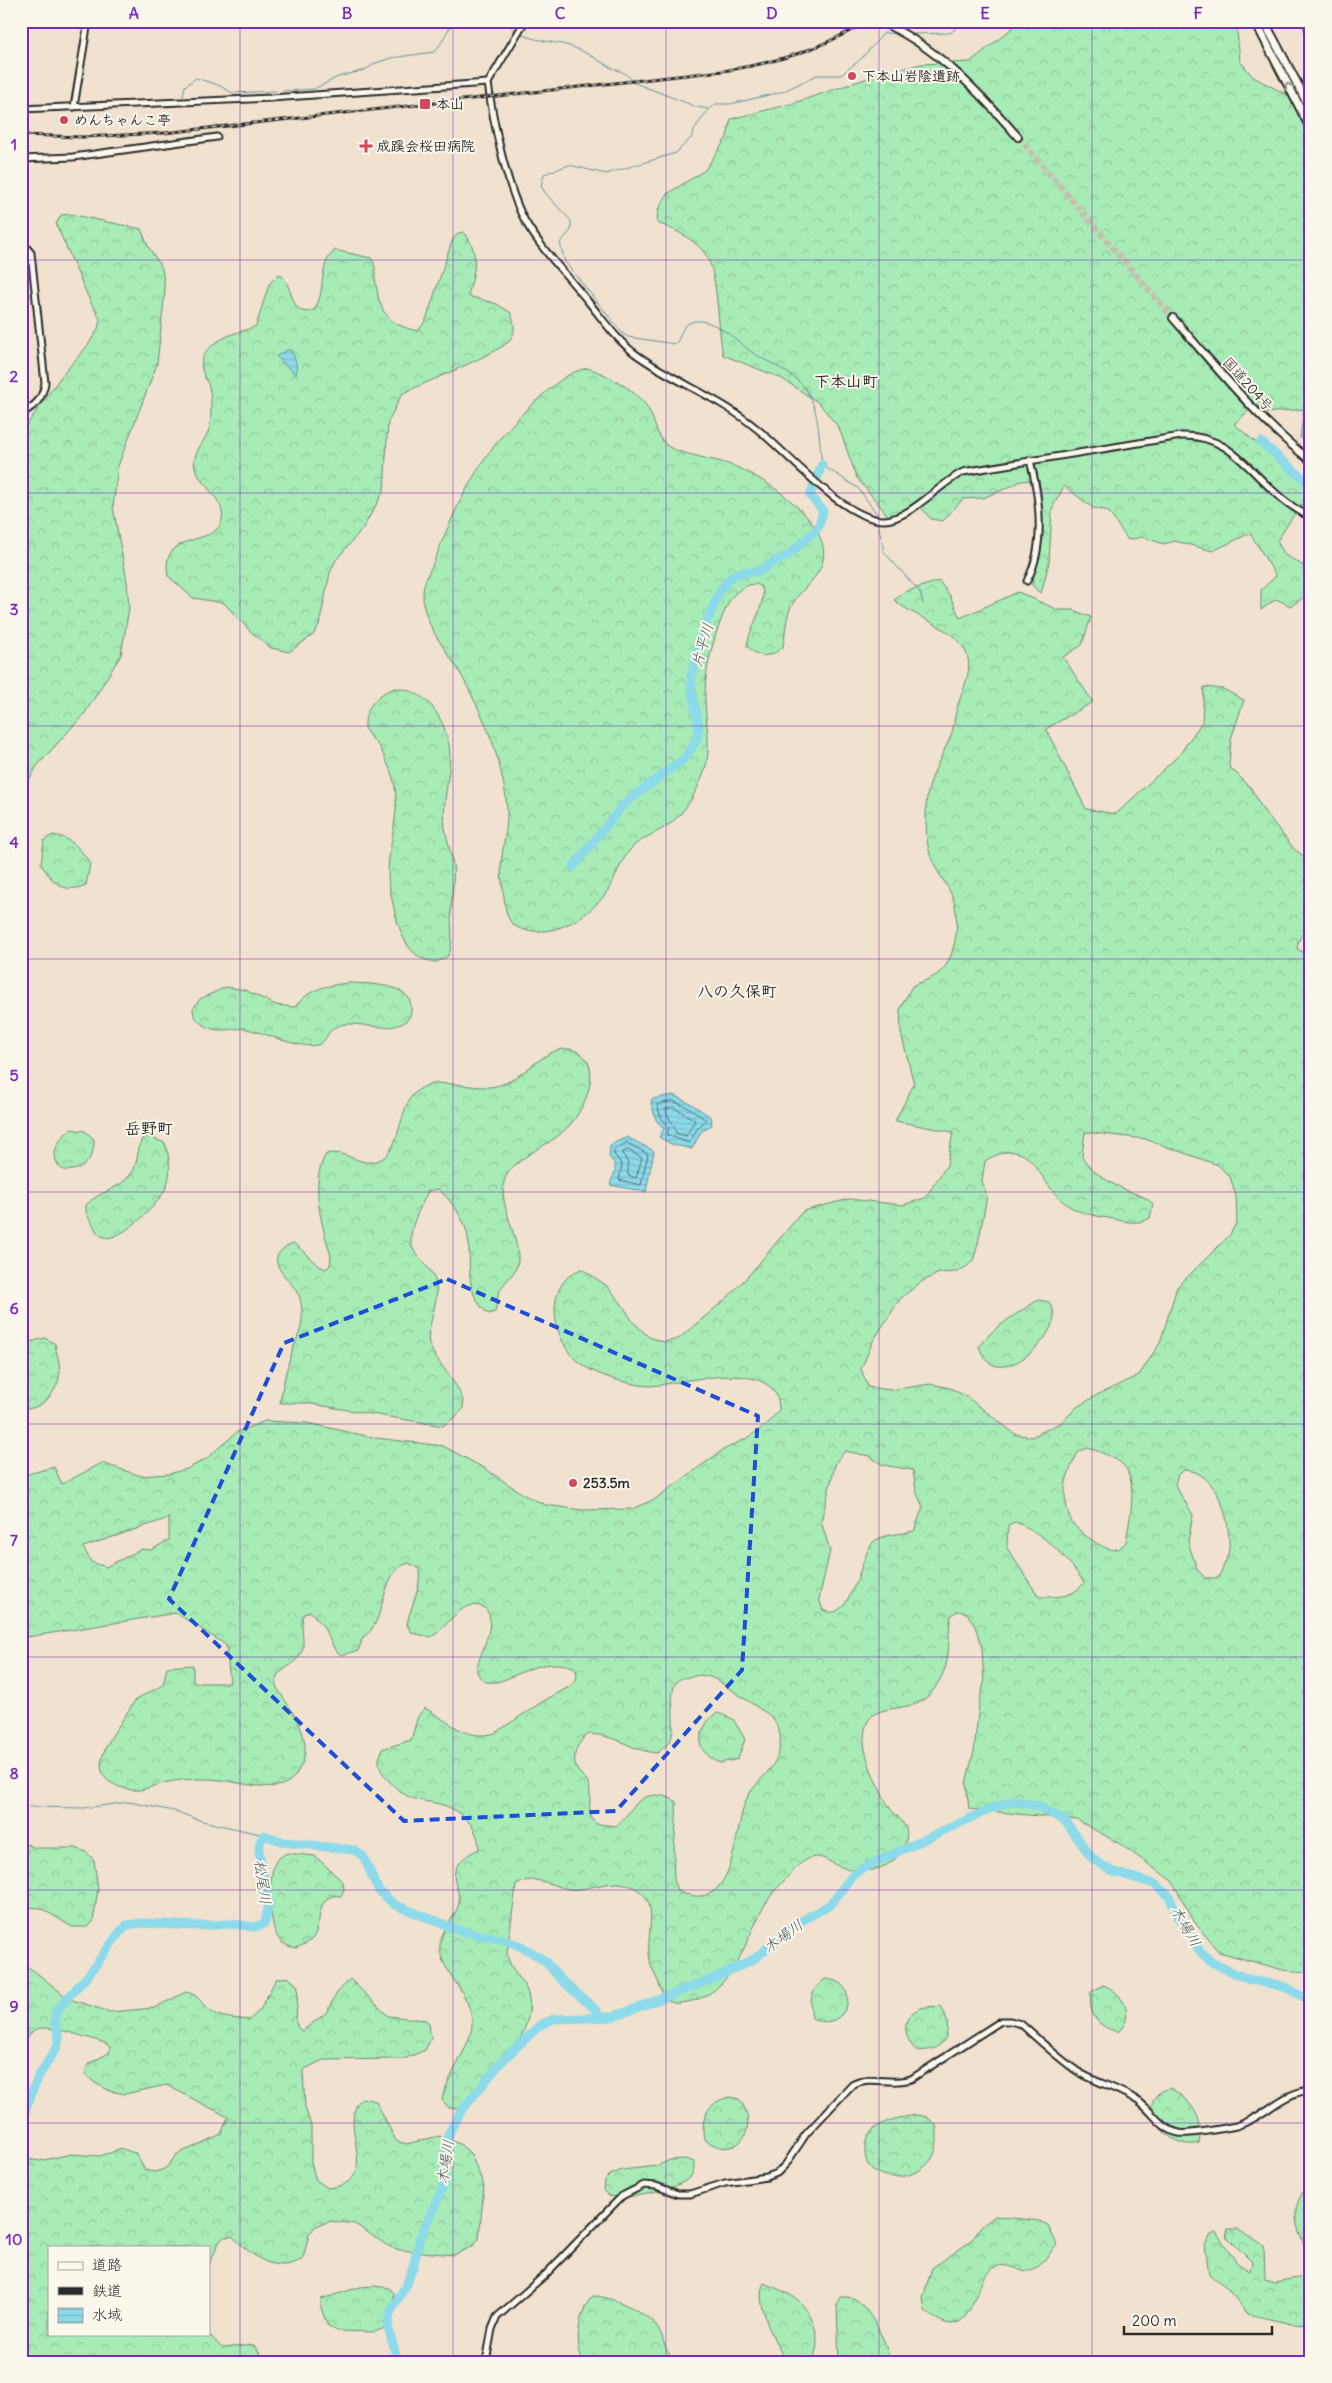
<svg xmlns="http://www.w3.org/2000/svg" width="1332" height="2383" viewBox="0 0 1332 2383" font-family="Delius,'Klee One',sans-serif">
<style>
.forest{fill:url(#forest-crowns);stroke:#698b70;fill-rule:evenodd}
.water{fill:url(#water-rules);stroke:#65949e}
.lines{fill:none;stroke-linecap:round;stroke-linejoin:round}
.shore{stroke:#527177;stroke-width:1}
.stream{stroke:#65949e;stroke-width:1}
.river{stroke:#8cdaea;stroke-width:9}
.trunk-tunnel{stroke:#c9bdae;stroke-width:6;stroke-dasharray:6 3;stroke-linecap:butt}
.tertiary-casing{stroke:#2b2b2b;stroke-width:9}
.trunk-casing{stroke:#2b2b2b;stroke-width:10}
.motorway-casing{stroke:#2b2b2b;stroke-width:11}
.tertiary{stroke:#fbf7ec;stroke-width:5}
.trunk{stroke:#fbf7ec;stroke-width:6}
.motorway{stroke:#fbf7ec;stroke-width:7}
.rail-casing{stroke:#2b2b2b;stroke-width:3}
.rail{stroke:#fbf7ec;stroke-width:1;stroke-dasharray:4;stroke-linecap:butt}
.oneway{stroke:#93918c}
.marked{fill:none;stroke:#1d4ed8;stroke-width:4;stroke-dasharray:10 6;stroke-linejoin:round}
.grid{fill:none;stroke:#7b2cbf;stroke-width:1;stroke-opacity:0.55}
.poi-dot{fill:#d1495b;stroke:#fbf7ec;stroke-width:2}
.labels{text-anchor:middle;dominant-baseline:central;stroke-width:4;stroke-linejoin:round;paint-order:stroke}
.poi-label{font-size:14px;font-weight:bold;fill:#2b2b2b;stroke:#fbf7ec;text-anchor:start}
.street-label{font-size:14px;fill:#2b2b2b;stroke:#fbf7ec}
.water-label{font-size:15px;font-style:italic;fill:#43575b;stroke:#fbf7ec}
.quarter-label{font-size:16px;font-weight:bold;fill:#2b2b2b;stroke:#fbf7ec}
.neatline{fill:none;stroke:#7b2cbf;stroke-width:2}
.grid-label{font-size:16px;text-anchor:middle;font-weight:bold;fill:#7b2cbf}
</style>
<defs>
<pattern id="forest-crowns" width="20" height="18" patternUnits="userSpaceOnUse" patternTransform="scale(1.25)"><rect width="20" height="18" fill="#a7ebb6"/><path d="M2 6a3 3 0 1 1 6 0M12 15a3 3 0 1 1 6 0" fill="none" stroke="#90ca9d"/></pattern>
<pattern id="water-rules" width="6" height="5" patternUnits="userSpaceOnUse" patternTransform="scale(1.25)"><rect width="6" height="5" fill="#8cdaea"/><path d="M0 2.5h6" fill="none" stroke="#79bbc9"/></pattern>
</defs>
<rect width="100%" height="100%" fill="#f1e2cf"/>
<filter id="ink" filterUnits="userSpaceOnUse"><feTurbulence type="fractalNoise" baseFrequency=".02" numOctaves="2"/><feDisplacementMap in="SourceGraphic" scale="10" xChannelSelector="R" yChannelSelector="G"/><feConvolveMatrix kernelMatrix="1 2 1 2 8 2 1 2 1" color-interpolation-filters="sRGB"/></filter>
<g filter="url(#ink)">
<g class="forest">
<path d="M1021,21H1236L1240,61L1253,77L1299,101L1311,129V201L1305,215L1311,218V439L1300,438L1304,409L1265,413L1256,404L1234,424L1311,489V510L1301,504L1277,541L1285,555L1311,570V592L1291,606L1276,599L1261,610V590L1276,576L1250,533L1213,551L1175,541L1164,544L1142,537L1128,540L1108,511L1093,508L1064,486L1052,509L1049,562L1041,594L1032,585C1040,551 1046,514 1039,480L1020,481L1014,485L983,498L963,499L943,521L931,519L917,503L890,518L857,478L839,428L819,403L781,378L723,355C718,331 718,272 706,255C695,239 674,229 657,223L658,210L667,194L705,170L727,137L731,119L794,103L865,79L921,64L970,62Z"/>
<polygon points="1301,21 1311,21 1311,49"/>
<polygon points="70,214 141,229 148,246 162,268 165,291 162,318 157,364 118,466 113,507 127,581 129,608 121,655 85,713 37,766 21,794 21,433 60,378 88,345 98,329 100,319 90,301 56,224 61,215"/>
<path d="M464,232C481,254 474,272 468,296L497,304L511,313C514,323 516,330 511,339C505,351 420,384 402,394L388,422L384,491L363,528L336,560L330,573L319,625L313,635L289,652L271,648L251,632L224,603L193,598L168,576C159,531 213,546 221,523C229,501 200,487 195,467C191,453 208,439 210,425C211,413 212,398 209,387C208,382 204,378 203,373C197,356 210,345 224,338C234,332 246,331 256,326L269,284L279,274C294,282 289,320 314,310C327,291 317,266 335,250L371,258C376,264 375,269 375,277C379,309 384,324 418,331L426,320L452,241L458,233Z"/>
<path d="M588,368C608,375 631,387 645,404C655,416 655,438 669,447C683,455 715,459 731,465C763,476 831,521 823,560C820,577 802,588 793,603C785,616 786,632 783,647C770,658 759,659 747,646C749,630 759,617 762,601C769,572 735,585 727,606C715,632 706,663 705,692C704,722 715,751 701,780C694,796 684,813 671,823C657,834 637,838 627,854C618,867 614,883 604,896C590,913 567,929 544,931C502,933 507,914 502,882C498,858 508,835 507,811C506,781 492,735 478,708C472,696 466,683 459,671C446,650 423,623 423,597C422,583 431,569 436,557C461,492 486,446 538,399C553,386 568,371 588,368Z"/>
<path d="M939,581L950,596L960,618L1018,592L1058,610H1073L1091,617L1082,645L1063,657L1093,702L1046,729L1086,809L1116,814L1179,755L1202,722L1204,687L1223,689L1244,700L1231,739L1229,766L1251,788L1263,810L1295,850L1311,861V929C1302,934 1298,939 1297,949L1311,956V1970L1305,1972L1283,1970L1219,1952L1195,1923L1172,1881L1120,1844L1077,1820L969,1809L966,1783L974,1751L979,1704L984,1683L982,1648L975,1626L967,1613L958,1611L951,1615C946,1642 954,1659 936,1686C932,1693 925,1700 917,1703C893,1713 864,1702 864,1740C864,1758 880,1793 890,1808C894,1814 904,1822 906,1828C908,1835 906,1843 903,1849C889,1872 862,1875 838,1866C829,1862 821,1854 810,1858C800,1862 791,1873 784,1881C779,1886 774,1891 770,1897C746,1931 739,1989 692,2001C686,2002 680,2004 674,2003C665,2001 662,1992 659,1984C656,1976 651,1968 650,1960C644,1931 665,1898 628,1885C609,1878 587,1892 568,1889C550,1885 531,1873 516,1886L507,1953C509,1970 524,1979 528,1994C539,2031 489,2085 463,2106L458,2109L449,2108L442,2100L444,2092C451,2073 471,2043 472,2025C473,1994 441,1972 440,1949C438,1930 460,1913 459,1901C459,1894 457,1889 455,1882C451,1865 466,1855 479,1849C479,1829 464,1813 446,1806C436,1802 425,1802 415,1799C402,1796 383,1778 379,1765C378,1760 381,1754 382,1749L411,1740L418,1716L425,1708C447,1720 467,1742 495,1733L545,1700L569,1687L576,1681L577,1675L575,1668C558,1660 536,1665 520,1673C509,1677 500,1684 487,1682C482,1681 476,1674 477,1668C479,1654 503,1613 480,1606C475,1605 473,1605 469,1606C453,1611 445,1630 431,1637L412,1633L407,1625C410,1606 422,1588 419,1569L409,1563C378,1570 388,1624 363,1637L358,1651L341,1655L335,1650L323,1626L310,1611L303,1615C301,1625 303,1632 303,1642C305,1658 288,1666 277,1675L276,1686C291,1711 318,1741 298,1771C294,1779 286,1785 277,1786C252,1789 227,1778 202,1779C189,1779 176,1780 164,1783C151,1786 141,1793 127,1789C83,1779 105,1746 121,1722C126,1715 131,1706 136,1700C143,1694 155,1690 163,1685L167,1667L193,1665V1683H230L226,1645L176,1613L21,1638V1476L54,1467L62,1484L102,1463L141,1476L168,1474L187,1469L206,1459L237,1432L265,1421L307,1423L376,1438L443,1446L484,1468L526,1496L546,1505L582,1510L632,1509L655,1499L723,1450L749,1437L767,1424L779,1410C780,1355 683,1383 651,1386C643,1386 633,1384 625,1382C610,1379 589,1371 577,1361C551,1338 543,1282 582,1269L606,1285L622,1304L633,1322L649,1337L664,1342L678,1339L726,1299L749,1275L803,1211L849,1199L903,1205L925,1198L947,1165L953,1132L895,1121L914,1084L901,1033L900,1009L912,986C920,982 932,979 939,973C957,958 960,919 953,898C948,885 938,874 933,862C926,848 926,827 926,813C925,785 939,762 950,738C954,729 954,718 957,708C962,690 975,669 965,650C953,627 913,617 894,600L907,591ZM1085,1132L1145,1139L1218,1165L1230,1177L1236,1195L1237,1222L1229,1236L1177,1287L1160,1343L1139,1375L1097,1395L1077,1407L1062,1422L1032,1437L1015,1434L967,1397L950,1388L931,1384L890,1390L868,1387L861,1369L873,1341L900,1299L921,1282L939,1273L957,1272L966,1267L973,1261L978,1244L987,1196L982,1181L985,1161C1034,1131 1035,1181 1066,1204C1079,1214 1098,1216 1113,1219C1127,1222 1138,1225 1150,1218L1153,1204C1144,1195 1137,1195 1126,1190C1108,1182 1094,1174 1082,1157ZM1089,1448C1100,1452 1112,1456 1121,1463C1140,1478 1129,1521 1126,1542C1124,1544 1120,1548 1117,1549C1105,1553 1078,1531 1072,1522C1069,1517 1067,1509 1066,1503C1062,1485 1070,1467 1079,1451ZM845,1451L869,1456L883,1465L913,1470L916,1491L923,1507L914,1531C902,1534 882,1534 873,1542C861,1555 851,1626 823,1610L819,1599L830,1551L821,1521L836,1462ZM1184,1470C1218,1470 1231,1522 1229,1549C1228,1558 1222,1569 1218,1578H1205L1197,1569L1188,1542L1193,1515L1175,1485L1178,1474ZM169,1518V1540L151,1550L142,1549L106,1567L91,1562L83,1547ZM1015,1522C1044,1533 1068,1558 1084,1583C1072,1598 1058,1597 1039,1597L1007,1548L1008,1525ZM699,1675L707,1676L717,1680L772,1717C777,1725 782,1735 780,1745C777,1770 759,1777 748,1796C734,1821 738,1900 695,1896C690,1895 681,1894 677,1890C669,1877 678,1822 676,1802C670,1797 664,1796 657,1795C635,1795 631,1814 616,1826L596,1824C584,1811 594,1797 588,1783C586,1779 581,1775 578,1771C570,1758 577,1742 589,1734C617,1735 632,1751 657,1753C661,1750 666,1746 669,1742C680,1726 664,1688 680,1679C684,1677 693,1677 699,1675Z"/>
<path d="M395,688C413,689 427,698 436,712C464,756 440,783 445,828C447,840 451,852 453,865C455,882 451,898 451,915C451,929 454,943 448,956L437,962C406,960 399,930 393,904C391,894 388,884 388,874C388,845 400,816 395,787C393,774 386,760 380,748C376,741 366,736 365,727C364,708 378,693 395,688Z"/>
<path d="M53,835C72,838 80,848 90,864L86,885C64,895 52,882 41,864L44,840Z"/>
<path d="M350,983C368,984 411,983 411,1007C412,1014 409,1020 403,1023C386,1032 364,1023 346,1024C325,1026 329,1042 317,1045C298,1049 266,1033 247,1029C236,1027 223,1032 212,1029C204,1026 199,1022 194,1016L193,1009L200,999L226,987L245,990L276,1005L295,1007C309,988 328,985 350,983Z"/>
<path d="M570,1049C607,1058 587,1107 568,1127C551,1145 523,1153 508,1173C492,1195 520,1235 518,1261C516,1275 506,1279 500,1290C497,1296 497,1305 495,1312L488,1314C463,1291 472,1267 468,1238C466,1220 451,1200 438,1189L428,1191C421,1207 403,1236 415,1252C422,1262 434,1271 436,1284C440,1301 425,1331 429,1344C435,1362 467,1391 463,1408C460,1415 449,1421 443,1426L306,1403H280C282,1388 286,1370 291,1355C298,1332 305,1329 301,1303C298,1279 253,1262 293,1243C305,1250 313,1265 326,1269L330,1265L331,1256C322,1226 309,1183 326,1154C344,1149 358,1165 374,1162C404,1155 396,1106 418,1090C440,1074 476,1093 500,1085C520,1079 536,1059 555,1051C559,1049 565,1049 570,1049Z"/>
<path d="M71,1129L85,1131L94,1139C95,1158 83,1173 63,1170C47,1157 58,1139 71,1129Z"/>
<path d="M143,1137H149L165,1143C169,1157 172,1171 167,1185C163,1200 121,1243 104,1237C97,1235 95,1229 92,1223C88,1217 85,1212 86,1205C99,1191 119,1190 131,1174C139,1164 136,1149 143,1137Z"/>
<path d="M1038,1300L1049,1302C1051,1305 1053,1310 1054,1313C1056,1341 993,1396 979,1346C994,1326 1017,1314 1038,1300Z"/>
<path d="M45,1338L55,1344C56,1352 60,1363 60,1371C59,1391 42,1411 21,1409V1360L30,1342Z"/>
<path d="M718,1713L733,1719L745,1739L738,1759L720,1763L715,1761C710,1757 703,1752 701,1746C698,1735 708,1716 718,1713Z"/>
<polygon points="21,1842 36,1848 76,1848 86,1852 94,1860 98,1889 93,1922 88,1927 72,1927 41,1908 27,1907 21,1914"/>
<path d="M287,1853L315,1856L343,1882L344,1890L341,1896C315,1892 323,1923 313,1938C309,1943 301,1946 295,1948C287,1946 281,1944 277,1936C269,1921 268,1878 275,1863C277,1858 282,1856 287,1853Z"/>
<path d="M21,1964L33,1970L69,1999L110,2012L154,2008L186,1992C202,1996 199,2003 210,2011C221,2019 236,2018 249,2020L260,2010L276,1979L288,1977L298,1986L296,2022L298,2028L302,2031L326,2013L337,1993L350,1979L388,2016L426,2020L429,2023L431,2039L425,2050L404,2059L323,2060L303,2070L305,2107L311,2126V2163L316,2180L328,2188C387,2182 334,2124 362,2098L376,2101L396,2141L406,2144L439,2136L460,2144L471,2154L484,2186L479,2239L473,2246L454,2255L400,2250L388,2246L355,2224L331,2221L316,2226L309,2234L303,2259C273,2275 253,2256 232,2236L224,2237L219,2242L209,2265V2247H49V2334H209L222,2348L254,2345L265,2362H21V2158L40,2161L71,2154L100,2156L122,2149L135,2153L145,2170L154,2172L162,2170L168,2166L176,2155L221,2134L228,2117L166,2085L125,2094L110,2091L95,2083L85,2074L88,2064L109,2053L110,2047L105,2043C91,2039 49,2024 36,2029C30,2032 25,2042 21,2047Z"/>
<path d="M826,1979C865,1982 846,2036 812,2018C809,2002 811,1987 826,1979Z"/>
<path d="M1103,1985C1122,1991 1137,2016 1118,2032C1096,2026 1088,2014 1091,1992Z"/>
<path d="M941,2006C955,2030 946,2054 916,2050C903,2038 900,2015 921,2008C927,2006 935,2007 941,2006Z"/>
<path d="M1170,2088C1191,2101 1205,2117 1199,2143C1168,2153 1128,2099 1170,2088Z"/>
<path d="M729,2097L739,2099C762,2129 736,2164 704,2139C700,2118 708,2102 729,2097Z"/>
<path d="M917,2115L927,2117L936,2125C937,2134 938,2143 935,2152C927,2175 892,2185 873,2170C867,2165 866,2160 865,2153C862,2124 894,2118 917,2115Z"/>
<path d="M685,2159L694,2162C694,2168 694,2173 690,2177C677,2191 626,2200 609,2196L604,2190L605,2180L610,2175L622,2170L657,2166L670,2160Z"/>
<path d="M1311,2181V2325L1291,2324L1248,2314L1225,2286L1209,2275L1205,2244L1211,2234L1216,2232L1237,2263L1250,2271L1252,2262L1226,2236L1228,2229H1238C1246,2237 1256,2238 1264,2246L1265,2279L1274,2282L1304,2277C1323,2246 1272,2226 1311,2181Z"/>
<path d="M995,2216L1039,2221L1048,2225L1057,2245C1050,2252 1044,2262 1037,2268C1026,2278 1008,2259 993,2268C969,2283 976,2352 925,2311L923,2297L932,2268L971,2241L982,2226Z"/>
<path d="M764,2283C774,2288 791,2293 799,2301C814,2316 824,2343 811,2362H787C776,2346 753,2300 764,2283Z"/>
<polygon points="374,2286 389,2288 394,2293 391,2320 385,2328 374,2332 337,2331 327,2325 321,2308 321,2299 360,2287"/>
<path d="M593,2296C611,2296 644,2311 656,2325C666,2337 662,2356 681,2362H584C573,2345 579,2309 593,2296Z"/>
<path d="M841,2297C844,2297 850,2297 853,2298C869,2305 888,2345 890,2362H839L837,2305Z"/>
</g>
<g class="water">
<path d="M287,350H291C295,358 298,366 296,375L276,356Z"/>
<polygon points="673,1095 693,1105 711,1117 712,1125 701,1132 692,1149 671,1144 659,1137 664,1129 656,1120 651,1103 652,1099"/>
<path d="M627,1137L654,1151L646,1192L610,1185C613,1172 621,1169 609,1157L610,1145Z"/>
</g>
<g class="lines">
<g class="shore">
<polygon points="673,1101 691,1109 706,1120 697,1129 689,1143 667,1135 669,1127 661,1117 657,1105"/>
<path d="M673,1107L695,1120L686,1136L676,1133C675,1124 666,1117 666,1109Z"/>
<polygon points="627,1143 648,1154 641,1185 619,1180 622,1165 614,1154 614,1150"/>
<polygon points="628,1150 642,1158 636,1178 628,1175 628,1163 622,1153"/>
</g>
<g class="stream">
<polyline points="504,21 517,32"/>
<path d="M521,34C535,41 551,41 566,45C583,50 593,57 608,66C616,71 626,71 631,79"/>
<polyline points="911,34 950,33 965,21"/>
<polyline points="632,82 697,107 708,109"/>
<path d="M283,91L314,89L338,77L365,70L376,63L391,58L434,52C444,43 445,30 456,21"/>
<polyline points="183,96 185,86 196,78 218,85 233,93 276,91"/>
<path d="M877,514L858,488L822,465C819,441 820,407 804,387C792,372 769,363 753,353C739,343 706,309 686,325C680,330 681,339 675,344L628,337L623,334L565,262L560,243L571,230V221L546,194L541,186L544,174L569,165L606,174L676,153L691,138L695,128L709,109L716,104H730L782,92L817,75H841L861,59L884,33L900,34"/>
<polyline points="878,523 884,552 920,592 923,603"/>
<polyline points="29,1807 84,1808 129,1802 174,1811 202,1821 264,1835"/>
</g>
<g class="river">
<polyline points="1261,442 1299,475 1311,482"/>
<polyline points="573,867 624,804 685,758 697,739 699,726 692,693 691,676 703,631 720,590 731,577 738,573 760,571 775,561 787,556 818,528 823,511 810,495 822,465"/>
<polyline points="21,2129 26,2108 38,2077 57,2047 59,2038 55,2021 56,2011 89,1974 119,1933 127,1925 141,1923 195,1926 232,1924 255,1927 265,1923 269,1903 259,1851 260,1842 264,1835 284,1842 354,1850 363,1856 379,1891 395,1905 464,1932 506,1940 530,1951 546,1962 562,1981 594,2008 599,2016"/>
<polyline points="398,2362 388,2327 390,2313 406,2285 413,2267 420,2238 443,2187 446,2146 450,2131 461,2111 504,2059 540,2025 554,2019 613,2017 712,1979 754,1959 796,1924 831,1904 851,1877 861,1869 990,1809 1013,1801 1038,1806 1066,1822 1092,1858 1111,1871 1155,1884 1169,1896 1180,1920 1199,1950 1211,1962 1247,1979 1285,1987 1311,2001"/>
</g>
<polyline class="trunk-tunnel" points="1018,137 1173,318"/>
<g class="tertiary-casing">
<g id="tertiary">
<path d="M525,21L488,83C493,122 507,188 525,221C541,249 566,274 586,299C602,318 616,340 637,355C675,382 720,398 756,428C788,453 843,519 883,520C908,521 940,483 963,472L1181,436C1228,434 1246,468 1279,496C1288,505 1300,511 1311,518"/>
<polyline points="74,107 88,21"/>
<polyline points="21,109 271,98 488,83"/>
<polyline points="21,159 73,157 217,137"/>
<path d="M21,241L31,253L45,383C42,400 36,405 21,414"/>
<path d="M1027,581C1046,545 1040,499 1030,460"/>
<path d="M486,2362L492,2329L497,2317L545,2275L622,2196L644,2185L656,2186L678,2194H690L725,2183L767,2177L777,2173L786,2164L806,2134L852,2085C871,2074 890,2086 911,2079L1001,2021H1010L1021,2024C1039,2040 1057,2057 1077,2071C1096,2083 1119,2088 1138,2101C1153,2111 1160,2129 1179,2133C1188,2135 1226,2128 1236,2126C1263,2119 1281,2092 1311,2090"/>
</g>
</g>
<g class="trunk-casing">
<g id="trunk">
<path d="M879,21C936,46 978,91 1018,137"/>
<path d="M1173,318C1217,368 1258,420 1311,461"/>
</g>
</g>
<g class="motorway-casing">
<g id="motorway">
<polyline points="1255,21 1311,129"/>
<polyline points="1264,21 1311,110"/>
</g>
</g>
<use href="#tertiary" class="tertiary"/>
<use href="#trunk" class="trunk"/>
<use href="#motorway" class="motorway"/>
<g class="rail-casing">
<path id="rail" d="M21,135L83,137L164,133L723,71C779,62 819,50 868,21"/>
</g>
<use href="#rail" class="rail"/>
</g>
<defs><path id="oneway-chevron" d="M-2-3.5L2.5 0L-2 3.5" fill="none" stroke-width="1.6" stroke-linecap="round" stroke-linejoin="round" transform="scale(1.25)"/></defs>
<use class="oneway" href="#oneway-chevron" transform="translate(1288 86) rotate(-118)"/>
</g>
<path class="marked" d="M447,1279L758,1416L742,1670L616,1811L404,1821L169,1599L284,1343Z"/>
<path class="grid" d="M240,21V2362M453,21V2362M666,21V2362M879,21V2362M1092,21V2362M21,260H1311M21,493H1311M21,726H1311M21,959H1311M21,1192H1311M21,1424H1311M21,1657H1311M21,1890H1311M21,2123H1311"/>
<g class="poi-dot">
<circle cx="852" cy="76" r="5"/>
<rect x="419" y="98" width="12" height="12" rx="2.5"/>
<circle cx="64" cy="120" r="5"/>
<path d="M363.5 138.5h5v5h5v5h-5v5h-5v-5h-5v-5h5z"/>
<circle cx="573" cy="1483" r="5"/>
</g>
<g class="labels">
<g class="poi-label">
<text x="862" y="76">下本山岩陰遺跡</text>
<text x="436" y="104">本山</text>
<text x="74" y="120">めんちゃんこ亭</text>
<text x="377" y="146">成蹊会桜田病院</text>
<text x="583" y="1483">253.5m</text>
</g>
<g class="street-label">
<text transform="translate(1248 384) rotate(48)">国道204号</text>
</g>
<g class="water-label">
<text transform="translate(702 645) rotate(-74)">片平川</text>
<text transform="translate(263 1882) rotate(82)">松尾川</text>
<text transform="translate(1186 1926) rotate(60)">木場川</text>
<text transform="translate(783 1936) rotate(-37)">木場川</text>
<text transform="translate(445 2162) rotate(-82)">木場川</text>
</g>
<g class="quarter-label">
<text x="846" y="381">下本山町</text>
<text x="737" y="991">八の久保町</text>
<text x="149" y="1128">岳野町</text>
</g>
</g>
<rect width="1332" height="2383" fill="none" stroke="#fbf7ec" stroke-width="55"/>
<rect x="48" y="2246" width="162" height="90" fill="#fbf7ec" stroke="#a8a59f"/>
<rect x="58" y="2262" width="25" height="8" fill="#fbf7ec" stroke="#a8a59f"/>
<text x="92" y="2270" font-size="15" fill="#2b2b2b">道路</text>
<rect x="58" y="2287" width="25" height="8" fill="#2b2b2b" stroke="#a8a59f"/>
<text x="92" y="2296" font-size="15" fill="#2b2b2b">鉄道</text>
<rect x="58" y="2308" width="25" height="15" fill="url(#water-rules)" stroke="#a8a59f"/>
<text x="92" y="2320" font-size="15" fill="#2b2b2b">水域</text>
<path d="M1124 2326v8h148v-8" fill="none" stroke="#2b2b2b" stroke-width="2.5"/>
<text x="1132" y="2326" font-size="15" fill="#2b2b2b" stroke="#fbf7ec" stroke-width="4" paint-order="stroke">200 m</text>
<rect x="28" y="28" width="1276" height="2328" class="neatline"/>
<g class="grid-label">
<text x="134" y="19">A</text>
<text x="347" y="19">B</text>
<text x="560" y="19">C</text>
<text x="772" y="19">D</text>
<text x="985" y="19">E</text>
<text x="1198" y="19">F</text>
<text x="14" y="150">1</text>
<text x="14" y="382">2</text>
<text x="14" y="615">3</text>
<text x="14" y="848">4</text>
<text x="14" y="1081">5</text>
<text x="14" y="1314">6</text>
<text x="14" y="1546">7</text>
<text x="14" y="1779">8</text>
<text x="14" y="2012">9</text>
<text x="14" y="2245">10</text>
</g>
</svg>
